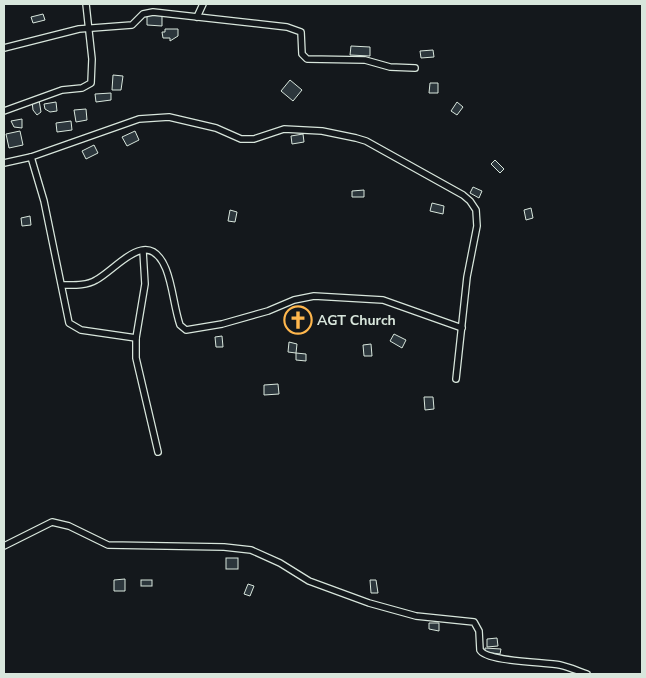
<svg xmlns="http://www.w3.org/2000/svg" width="646" height="678" viewBox="0 0 646 678" font-family="'Nunito Sans',sans-serif">
<style>
.building{fill:#2c363c;stroke:#d8e6dc}
.lines{fill:none;stroke-linecap:round;stroke-linejoin:round}
.minor-casing{stroke:#d8e6dc;stroke-width:8}
.minor{stroke:#14181c;stroke-width:5.5}
.labels{text-anchor:middle;dominant-baseline:central;stroke-width:4;stroke-linejoin:round;paint-order:stroke}
.poi-label{font-size:14px;font-weight:bold;fill:#d8e6dc;stroke:#14181c;text-anchor:start}
</style>
<rect width="100%" height="100%" fill="#14181c"/>
<g class="building">
<polygon points="43,14 45,20 33,23 31,17"/>
<polygon points="147,15 162,15 162,26 147,25"/>
<polygon points="165,29 178,29 178,36 170,41 170,38 163,38 162,32 165,32"/>
<polygon points="351,46 370,47 370,56 350,55"/>
<polygon points="433,50 434,57 421,58 420,51"/>
<polygon points="113,75 123,76 121,90 112,90"/>
<polygon points="290,80 302,90 293,101 281,91"/>
<polygon points="430,83 438,83 438,93 429,93"/>
<polygon points="111,93 111,100 96,102 95,94"/>
<polygon points="39,100 41,112 37,115 33,110 32,101"/>
<polygon points="56,102 57,111 50,112 45,109 44,104"/>
<polygon points="457,102 463,107 457,115 451,111"/>
<polygon points="86,109 87,120 76,122 74,110"/>
<polygon points="22,119 22,128 14,127 11,121"/>
<polygon points="71,121 72,130 57,132 56,123"/>
<polygon points="20,131 23,145 9,148 6,134"/>
<polygon points="135,131 139,140 127,146 122,137"/>
<polygon points="303,134 304,142 292,144 291,136"/>
<polygon points="94,145 98,153 86,159 82,151"/>
<polygon points="495,160 504,169 500,173 491,164"/>
<polygon points="473,187 482,191 479,198 470,193"/>
<polygon points="364,190 364,197 352,197 352,191"/>
<polygon points="432,203 444,206 443,214 430,211"/>
<polygon points="531,208 533,218 526,220 524,210"/>
<polygon points="230,210 237,212 235,222 228,221"/>
<polygon points="30,216 31,225 22,226 21,218"/>
<polygon points="394,334 406,340 402,348 390,341"/>
<polygon points="222,336 223,347 216,347 215,337"/>
<polygon points="289,342 297,344 296,353 288,352"/>
<polygon points="371,344 372,356 364,356 363,345"/>
<polygon points="296,353 306,354 306,361 296,360"/>
<polygon points="278,384 279,394 264,395 264,385"/>
<polygon points="424,397 433,397 434,409 425,410"/>
<rect x="226" y="558" width="12" height="11"/>
<polygon points="125,579 125,591 114,591 114,580"/>
<rect x="141" y="580" width="11" height="6"/>
<polygon points="370,580 376,580 378,593 371,593"/>
<polygon points="248,584 254,586 250,596 244,594"/>
<polygon points="429,623 439,623 439,631 429,629"/>
<polygon points="497,638 498,646 487,647 487,639"/>
<polygon points="485,648 501,649 500,654 485,652"/>
</g>
<g class="lines">
<g class="minor-casing">
<g id="minor">
<polyline points="197,17 203,4"/>
<polyline points="4,48 79,29 132,25 143,14 153,12 287,27 301,32 302,54 307,59 365,60 390,67 415,68"/>
<polyline points="4,111 62,90 82,88 91,83 92,59 86,4"/>
<polyline points="31,157 44,201 69,323 81,330 136,338"/>
<polyline points="4,163 31,157 139,119 169,117 216,128 241,139 254,139 284,129 322,131 356,138 366,141 463,195 470,201 476,210 477,226 467,277 456,379"/>
<polyline points="143,251 145,284 136,338 136,358 158,452"/>
<path d="M62,285C73,285 86,286 96,280C117,269 148,225 166,269C173,287 174,307 180,325L186,330L222,324L268,311L294,300L314,296L383,300L462,328"/>
<path d="M4,546L52,522L69,526L108,545L224,547L251,550L280,563L309,581L369,603L416,616L474,622L479,631L480,650C487,662 546,662 560,665C569,667 578,671 587,674"/>
</g>
</g>
<use href="#minor" class="minor"/>
</g>
<defs>
<g id="church-ring" transform="scale(1.4375)"><circle r="9.5" fill="#14181c" stroke="#ffb74d" stroke-width="1.5"/><path d="M-1.2-6h2.4v3.5h3.3v2.4h-3.3V6h-2.4V-.1h-3.3v-2.4h3.3Z" fill="#ffb74d"/></g>
</defs>
<g fill-rule="evenodd">
<use href="#church-ring" x="298" y="320"/>
</g>
<g class="labels">
<g class="poi-label">
<text x="317" y="320">AGT Church</text>
</g>
</g>
<rect width="646" height="678" fill="none" stroke="#d8e6dc" stroke-width="10"/>
</svg>
